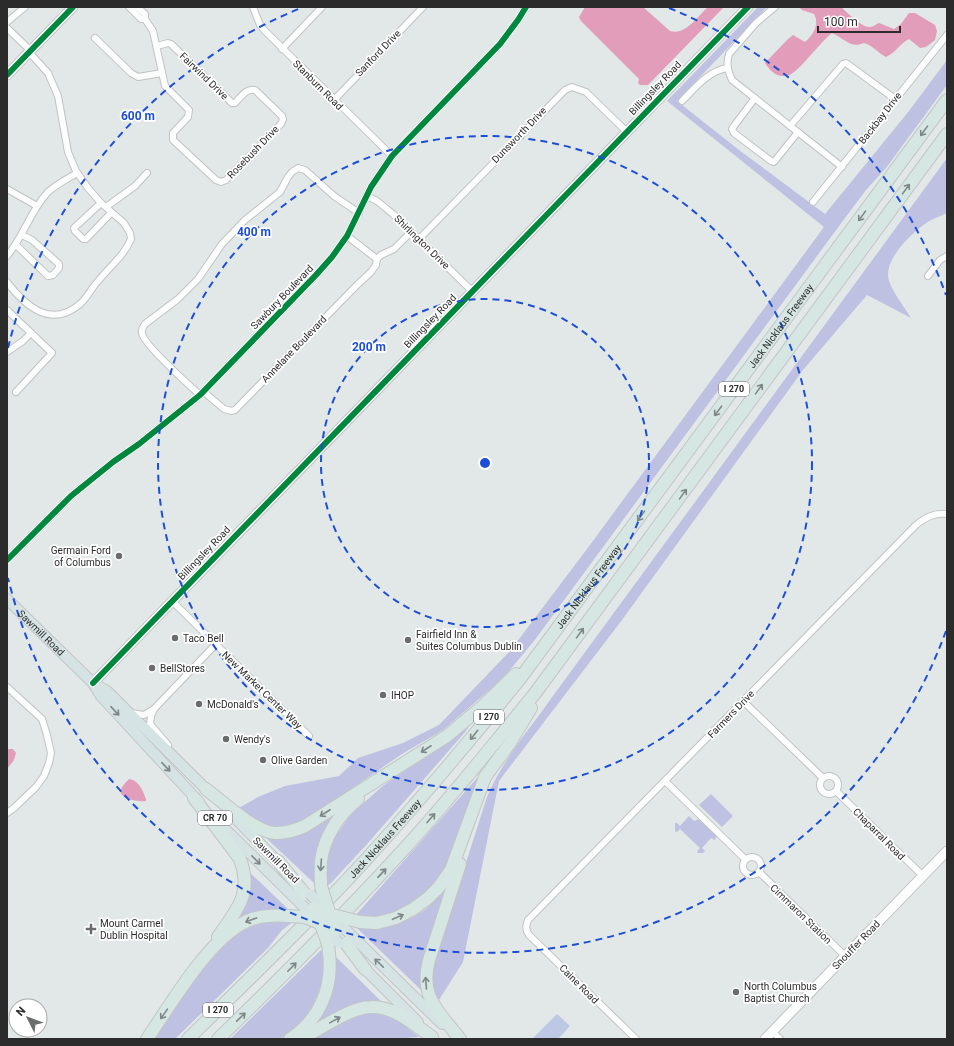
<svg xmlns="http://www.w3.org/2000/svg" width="954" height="1046" viewBox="0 0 954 1046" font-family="Roboto,sans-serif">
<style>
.green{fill:#bec1e1}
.pitch{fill:#bdc8e4}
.water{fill:#e19db9}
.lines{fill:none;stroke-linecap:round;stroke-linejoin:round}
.street-casing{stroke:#c1c2c2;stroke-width:8}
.secondary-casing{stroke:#c1c2c2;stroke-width:11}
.primary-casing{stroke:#c2c5c5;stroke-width:12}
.highway-casing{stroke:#c2c5c5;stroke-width:14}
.street{stroke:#fbfcfc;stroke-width:6}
.secondary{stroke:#fbfcfc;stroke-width:9}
.primary{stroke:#d6e3e5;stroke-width:10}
.highway{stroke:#d6e6e3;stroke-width:12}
.primary-bridge-casing{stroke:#c2c5c5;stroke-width:12;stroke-linecap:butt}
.highway-bridge-casing{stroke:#c2c5c5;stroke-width:14;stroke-linecap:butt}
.primary-bridge{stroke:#d6e3e5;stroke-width:10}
.highway-bridge{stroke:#d6e6e3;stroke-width:12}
.cycleway-casing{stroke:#fff;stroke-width:8}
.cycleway{stroke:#00873e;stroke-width:6}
.oneway{stroke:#808887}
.oneway2{stroke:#808788}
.ring{fill:none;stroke:#1d4ed8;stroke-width:2;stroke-dasharray:7 5}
.poi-dot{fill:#6b6d6d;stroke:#fff;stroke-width:1.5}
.labels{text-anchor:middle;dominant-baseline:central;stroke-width:3.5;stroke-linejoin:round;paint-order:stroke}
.shield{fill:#fff;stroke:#6b6b6b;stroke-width:1}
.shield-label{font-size:9px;font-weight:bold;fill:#2b2b2b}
.street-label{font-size:10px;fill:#2b2b2b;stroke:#fff}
.poi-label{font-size:10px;fill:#2b2b2b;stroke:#fff;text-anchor:start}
.centre{fill:#1d4ed8;stroke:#fff;stroke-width:2}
.ring-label{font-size:12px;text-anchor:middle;font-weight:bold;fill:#1d4ed8;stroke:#fff;stroke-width:3.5;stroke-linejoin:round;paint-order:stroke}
</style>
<rect width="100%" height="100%" fill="#e2e8e8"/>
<g class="green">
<polygon points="758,7 767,7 677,101 739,150 825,214 909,111 947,60 947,85 886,168 866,190 842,222 534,641 509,671 493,687 443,730 402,754 303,822 273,829 237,809 258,797 285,786 339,776 358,758 403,743 439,725 510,651 587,549 824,227 667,101"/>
<path d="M947,158V213C939,217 929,220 922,226C908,237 883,261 889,281C892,291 905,308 911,318L867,295L803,370L622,620L499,781L463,962L437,1003L430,975L487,797C502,761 528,731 550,700Z"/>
<polygon points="472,721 466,731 368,843 331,883 326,887 324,864 328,847 351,814 384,785 447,742"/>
<path d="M477,778L479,779C467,803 462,829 453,854C443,881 419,905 391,913C379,917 367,917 355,916Z"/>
<polygon points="711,794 733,816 722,827 699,805"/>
<path d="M332,813V816C319,839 315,857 314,883L263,835Z"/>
<polygon points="689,816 694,821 699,819 702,823 703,823 717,836 715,840 711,838 702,848 705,851 703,853 698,853 697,851 700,848 680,829 677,832 675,831 675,823 677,823 680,826"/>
<polygon points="246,869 288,909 269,911 230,924"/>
<path d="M448,886L424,993L357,928C379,929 405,924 423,911C433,904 440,894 448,886Z"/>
<polygon points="271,921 293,922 282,930 268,948 175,1039 152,1039 214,953 238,933 252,926"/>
<path d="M321,950L323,951C323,958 325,965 324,972C321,996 303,1030 279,1039C272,1041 240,1039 230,1039Z"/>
<polygon points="334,955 386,1006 312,1026"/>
<polygon points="384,1012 398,1020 419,1037 392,1039 310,1039 359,1013"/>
</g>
<polygon class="pitch" points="557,1014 570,1026 558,1039 532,1039"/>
<g class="water">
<path d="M585,7H643L670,31C685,36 698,16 708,7H724L648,85H640L638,83L639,79L581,21L579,17Z"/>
<path d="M799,7H841C847,12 862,28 870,27C873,27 876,24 879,23L894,29L901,24L909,13H915L935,25L937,31L935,40L926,47L920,48L909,39C899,44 897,52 886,57C878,53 872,45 864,43C850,49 844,38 832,33C820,42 799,72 789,75C778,79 770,71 765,63L787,40L793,35L805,42C813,35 820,25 814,14L802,10Z"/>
<polygon points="7,749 13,749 16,753 14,760 7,769"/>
<path d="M129,779C139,780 143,791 146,799V801C139,802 118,799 121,790C122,786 126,782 129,779Z"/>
</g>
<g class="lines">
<g class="street-casing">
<g id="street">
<polyline points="129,7 141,19 145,19"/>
<path d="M137,7L145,14V19L153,31L165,86L189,110L188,117L173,133V140L216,180L221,182L226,180L281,124L283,119L282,116L255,90C246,88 241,97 235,103H232L171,44L168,43L157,46"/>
<polyline points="253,7 260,25 265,31 392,156"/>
<path d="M775,7L756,23L729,54C726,64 728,71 732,80L842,167"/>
<polyline points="7,22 25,7"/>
<polyline points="7,28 31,51"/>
<polyline points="95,38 131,73 138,77 162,73"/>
<polyline points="282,49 322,7"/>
<polyline points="755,98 734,126 732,129 734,133 771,161 774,162 798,132"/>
<polyline points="334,100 423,7"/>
<path d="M682,101C696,87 707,72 727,68"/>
<polyline points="790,126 843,64 846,63 895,99"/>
<polyline points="7,189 37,206"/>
<polyline points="367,196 377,201 393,214 472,291"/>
<polyline points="813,202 947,35"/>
<polyline points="101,203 74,228 75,231 83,239 86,239 111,213"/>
<polyline points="106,207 135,186 147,173"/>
<polyline points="347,236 377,259"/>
<polyline points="419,239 565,90 572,87 586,92 627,132"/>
<polyline points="16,245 48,276 53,275 59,268 59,264 32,240 22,235"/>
<path d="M7,256C24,236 30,211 48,192C57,184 67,179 77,173"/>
<polyline points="928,276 940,260 947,256"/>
<path d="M7,282C25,306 51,329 80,304C88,297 92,287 99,280C110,266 124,256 131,239L130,233L124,223L101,203L88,188L76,171L68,152L58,96L48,73L29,52"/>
<polyline points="7,310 52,353 16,392"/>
<polyline points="7,352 23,341 31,333"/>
<polyline points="204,392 224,409 231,411 235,410 358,284 371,272 376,265 377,259 381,255 394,249 411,232"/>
<path d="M200,395C189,385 143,344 142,333C141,329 143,327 145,324L178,299L198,279L222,244L245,220L280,192L288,177L292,172L298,168L305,170L334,196L359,213"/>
<polyline points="7,560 71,496 113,462 139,444 200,395 316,275 332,257 347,236 371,187 392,156 500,44 518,20 526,7"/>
<polyline points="172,601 309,736"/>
<polyline points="7,687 42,719 47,735 51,753 49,763 44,776 36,787 14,808 7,813"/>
<polyline points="743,701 823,778"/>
<polyline points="131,713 144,715 154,709"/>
<polyline points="168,745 150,724 151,716 154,709 216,644"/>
<circle cx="829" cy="785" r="9"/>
<polyline points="665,781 745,859"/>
<polyline points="836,791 923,876"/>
<circle cx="752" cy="866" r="9"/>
<polyline points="759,872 845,956"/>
<polyline points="772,1031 780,1039"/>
<path d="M636,1039L529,935C525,929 526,926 528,920L916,525C926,517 934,513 947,514"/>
</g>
</g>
<g class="secondary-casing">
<g id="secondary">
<polyline points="7,75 73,7"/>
<polyline points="93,683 748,7"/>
<polyline points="765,1039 947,851"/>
</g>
</g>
<g class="primary-casing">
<g id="primary">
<path id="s1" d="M7,599L93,683L101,696L199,802"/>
<polyline points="94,684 107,691 212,795"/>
<polyline points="232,815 282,866"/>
<polyline points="214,818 301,904"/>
<polyline points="349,933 442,1024"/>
<polyline points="360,964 418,1022"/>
</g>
</g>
<g class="highway-casing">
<g id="highway">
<path d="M206,789C223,802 257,834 277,833C287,833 296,830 305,826L447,736L485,704L516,674"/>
<path d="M194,798L240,859C253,894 237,909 218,937"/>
<polyline points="278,861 309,899 314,908"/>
<path d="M321,886C321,878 320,869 321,861C324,837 339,814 358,799"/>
<polyline points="360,922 377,923 396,918 413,909 428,898 439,887 451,870 485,777 510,743 531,708"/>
<polyline points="336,930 365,969"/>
<path d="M147,1039C171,1004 209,938 247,921C261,915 275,915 289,916"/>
<path id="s2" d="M188,1039C246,982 306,925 361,865C416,805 468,743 519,680L947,100"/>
<path d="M218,1039C282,977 345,914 405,848C451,798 493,745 536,692L947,134"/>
<path d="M290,1039C320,1020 333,987 329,953"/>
<path d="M301,1039C320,1029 351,1007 371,1007C394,1006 415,1025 432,1037"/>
<path d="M460,1039C439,1012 419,997 429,960L460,864"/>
</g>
</g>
<use href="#street" class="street"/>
<use href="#secondary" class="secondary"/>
<use href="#primary" class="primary"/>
<use href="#highway" class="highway"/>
<g class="primary-bridge-casing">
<g id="primary-bridge">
<polyline points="310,894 349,933"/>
<polyline points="301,904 339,943"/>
</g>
</g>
<g class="highway-bridge-casing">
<g id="highway-bridge">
<polyline points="321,886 331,919"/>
<polyline points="314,908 321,912 360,922"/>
<polyline points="289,916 305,917 336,930"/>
<polyline points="319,919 328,944 329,953"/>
</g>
</g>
<use href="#primary-bridge" class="primary-bridge"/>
<use href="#highway-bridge" class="highway-bridge"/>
<g class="cycleway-casing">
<g id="cycleway">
<polyline points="7,75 73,7"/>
<polyline points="7,560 71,496 113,462 139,444 200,395 316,275 332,257 347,236 371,187 392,156 500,44 518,20 526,7"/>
<polyline points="93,683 748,7"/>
</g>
</g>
<use href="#cycleway" class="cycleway"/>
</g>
<defs><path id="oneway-shaft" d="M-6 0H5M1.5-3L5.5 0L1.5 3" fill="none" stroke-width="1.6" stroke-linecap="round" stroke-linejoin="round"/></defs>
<g class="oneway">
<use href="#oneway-shaft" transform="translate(924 131) rotate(126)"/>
<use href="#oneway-shaft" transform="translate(906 189) rotate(-54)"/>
<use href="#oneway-shaft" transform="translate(862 216) rotate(126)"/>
<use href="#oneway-shaft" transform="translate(759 389) rotate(-54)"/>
<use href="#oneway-shaft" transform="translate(718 411) rotate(127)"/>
<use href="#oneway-shaft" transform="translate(683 494) rotate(-54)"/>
<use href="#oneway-shaft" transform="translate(641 516) rotate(126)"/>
<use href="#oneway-shaft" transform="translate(580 633) rotate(-54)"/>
<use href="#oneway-shaft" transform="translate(474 735) rotate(129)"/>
<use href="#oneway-shaft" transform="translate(426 749) rotate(147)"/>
<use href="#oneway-shaft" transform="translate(325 813) rotate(147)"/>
<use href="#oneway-shaft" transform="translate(431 818) rotate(-49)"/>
<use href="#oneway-shaft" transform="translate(321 865) rotate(94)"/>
<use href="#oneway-shaft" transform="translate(382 873) rotate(-47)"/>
<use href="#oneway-shaft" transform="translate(398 917) rotate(-23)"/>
<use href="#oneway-shaft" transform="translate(251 920) rotate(160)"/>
<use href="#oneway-shaft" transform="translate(292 967) rotate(-45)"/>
<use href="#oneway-shaft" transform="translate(426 983) rotate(-94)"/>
<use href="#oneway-shaft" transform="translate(164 1014) rotate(125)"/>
<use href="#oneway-shaft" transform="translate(241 1017) rotate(-44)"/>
<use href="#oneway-shaft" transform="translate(335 1020) rotate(-29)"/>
</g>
<g class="oneway2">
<use href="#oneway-shaft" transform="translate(115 711) rotate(47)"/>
<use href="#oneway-shaft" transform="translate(166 767) rotate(47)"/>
<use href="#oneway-shaft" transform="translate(256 860) rotate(45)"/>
<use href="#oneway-shaft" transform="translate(379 963) rotate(-136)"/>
</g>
<g class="ring">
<circle cx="485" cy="463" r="164"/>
<circle cx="485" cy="463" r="327"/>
<path d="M946 631A491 491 0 0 1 8 578M8 348A491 491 0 0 1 301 8M669 8A491 491 0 0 1 946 295"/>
</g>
<g class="poi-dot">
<circle cx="119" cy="556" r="4"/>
<circle cx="175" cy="638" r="4"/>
<circle cx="408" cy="640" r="4"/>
<circle cx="152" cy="668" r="4"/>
<circle cx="383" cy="695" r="4"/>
<circle cx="199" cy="704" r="4"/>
<circle cx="226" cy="739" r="4"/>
<circle cx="263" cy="760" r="4"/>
<path d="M89 923h4v4h4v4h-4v4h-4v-4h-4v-4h4z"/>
<circle cx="736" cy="992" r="4"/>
</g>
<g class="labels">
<g class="shield">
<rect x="719" y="382" width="30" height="14" rx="3"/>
<rect x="474" y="710" width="30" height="14" rx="3"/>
<rect x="198" y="811" width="34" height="14" rx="3"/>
<rect x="203" y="1003" width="30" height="14" rx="3"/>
</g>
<g class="shield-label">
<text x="734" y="389">I 270</text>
<text x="489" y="717">I 270</text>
<text x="215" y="818">CR 70</text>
<text x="218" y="1010">I 270</text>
</g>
<g class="street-label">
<text transform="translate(378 53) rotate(-46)">Sanford Drive</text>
<text transform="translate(204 76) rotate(44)">Fairwind Drive</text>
<text transform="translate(318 85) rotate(45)">Stanburn Road</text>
<text transform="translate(655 88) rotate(-46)">Billingsley Road</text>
<text transform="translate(880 118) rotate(-52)">Backbay Drive</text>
<text transform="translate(519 135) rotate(-46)">Dunsworth Drive</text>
<text transform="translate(253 152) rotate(-46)">Rosebush Drive</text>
<text transform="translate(422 242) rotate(44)">Shirlington Drive</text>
<text transform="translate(282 297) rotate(-46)">Sawbury Boulevard</text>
<text transform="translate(430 321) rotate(-46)">Billingsley Road</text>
<text stroke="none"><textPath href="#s2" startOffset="929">Jack Nicklaus Freeway</textPath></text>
<text transform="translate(294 349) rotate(-46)">Annelane Boulevard</text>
<text transform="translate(204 553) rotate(-46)">Billingsley Road</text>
<text stroke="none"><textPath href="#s2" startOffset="605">Jack Nicklaus Freeway</textPath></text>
<text stroke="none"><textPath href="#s1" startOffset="48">Sawmill Road</textPath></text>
<text transform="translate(262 690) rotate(44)">New Market Center Way</text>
<text transform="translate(731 714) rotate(-46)">Farmers Drive</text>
<text transform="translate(879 834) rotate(45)">Chaparral Road</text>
<text stroke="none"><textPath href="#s2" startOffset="281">Jack Nicklaus Freeway</textPath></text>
<text transform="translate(276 860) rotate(45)">Sawmill Road</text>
<text transform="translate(801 914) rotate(44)">Cimmaron Station</text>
<text transform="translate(856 945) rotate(-46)">Snouffer Road</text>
<text transform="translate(579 984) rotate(45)">Caine Road</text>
</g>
<g class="poi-label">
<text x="111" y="550" text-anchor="end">Germain Ford<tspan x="111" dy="12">of Columbus</tspan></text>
<text x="416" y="634">Fairfield Inn &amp;<tspan x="416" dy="12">Suites Columbus Dublin</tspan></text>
<text x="183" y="638">Taco Bell</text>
<text x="160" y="668">BellStores</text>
<text x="391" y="695">IHOP</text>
<text x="207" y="704">McDonald's</text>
<text x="234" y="739">Wendy's</text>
<text x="271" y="760">Olive Garden</text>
<text x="100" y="923">Mount Carmel<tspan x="100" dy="12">Dublin Hospital</tspan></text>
<text x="744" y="986">North Columbus<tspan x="744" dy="12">Baptist Church</tspan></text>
</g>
</g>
<circle cx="485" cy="463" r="6" class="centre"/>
<g class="ring-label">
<text x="138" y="120">600 m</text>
<text x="254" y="236">400 m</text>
<text x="369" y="351">200 m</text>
</g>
<rect width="954" height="1046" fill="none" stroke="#2b2b2b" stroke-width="16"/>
<g transform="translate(28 1018) rotate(312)"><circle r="19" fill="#ffffff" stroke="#aaaaaa"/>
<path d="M0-3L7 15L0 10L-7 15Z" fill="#6b6d6d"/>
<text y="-6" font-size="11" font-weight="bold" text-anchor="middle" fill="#2b2b2b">N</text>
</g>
<path d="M818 26v6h82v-6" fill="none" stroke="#2b2b2b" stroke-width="2"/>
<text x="824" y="26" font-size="12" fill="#2b2b2b" stroke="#ffffff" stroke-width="3" paint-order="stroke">100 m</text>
</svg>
